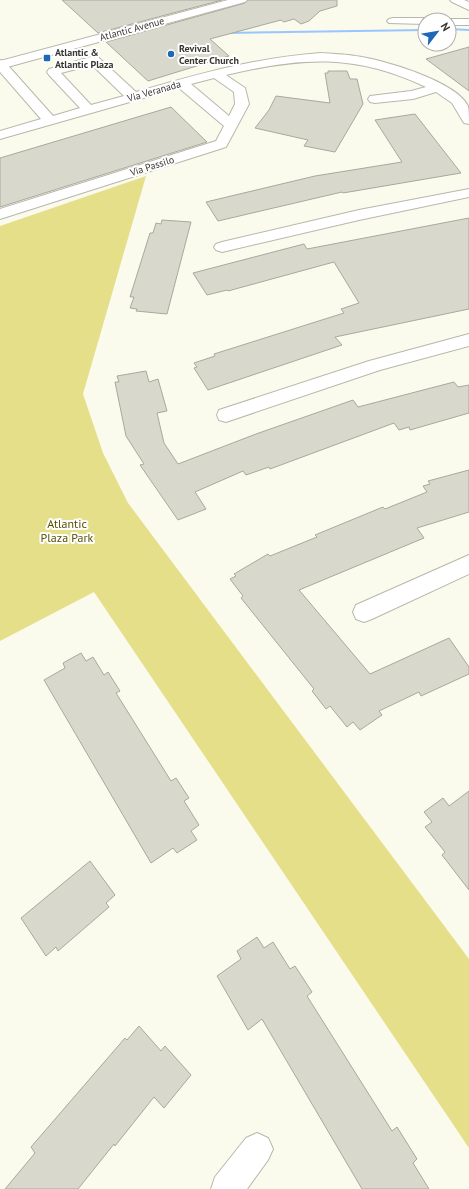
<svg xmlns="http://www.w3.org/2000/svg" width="469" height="1189" viewBox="0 0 469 1189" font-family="'PT Sans',sans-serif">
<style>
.green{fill:#e6df8a}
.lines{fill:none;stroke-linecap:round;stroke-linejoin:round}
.stream{fill:#99c6fe;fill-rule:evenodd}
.building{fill:#d9d8cc;stroke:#a9a89c}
.minor-casing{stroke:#b8b7ab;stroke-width:2}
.major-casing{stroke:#b8b7ab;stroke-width:2}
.minor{fill:#fff;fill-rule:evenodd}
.major{fill:#fff;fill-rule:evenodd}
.poi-dot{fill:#1f68b8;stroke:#fff;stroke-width:1.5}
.labels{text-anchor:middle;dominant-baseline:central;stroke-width:4;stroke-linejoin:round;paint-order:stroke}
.far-street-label{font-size:10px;fill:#383732;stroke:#fff}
.far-poi-label{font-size:10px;font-weight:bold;fill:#383732;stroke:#fff;text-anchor:start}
.park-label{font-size:12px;fill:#565005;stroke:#fff}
</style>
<rect width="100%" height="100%" fill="#fafaed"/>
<polygon class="green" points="146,176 83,394 103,453 128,503 469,959 469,1148 94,592 0,641 0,226"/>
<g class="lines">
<g class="stream">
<polygon points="449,28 469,29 469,31 449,30"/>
<polygon points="425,29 425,31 224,34 222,33 224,32"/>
</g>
</g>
<g class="building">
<polygon points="62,0 222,0 98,33"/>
<polygon points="248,0 337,0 337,6 320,11 309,21 301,24 294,19 284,22 281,20 210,39 229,56 148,81 106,42 245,3"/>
<polygon points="469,47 469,91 426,59"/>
<polygon points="328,71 347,71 350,79 357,79 363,104 335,152 304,146 308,140 255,128 269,110 276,96 330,103 325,73 328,73"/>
<polygon points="171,107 207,142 0,207 0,158"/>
<polygon points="415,114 461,173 343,193 342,192 218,221 206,202 315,176 402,162 375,120"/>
<polygon points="469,218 469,309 335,337 342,345 208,390 194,368 197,367 194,363 215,356 214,354 344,313 341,309 359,303 334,262 228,291 227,290 207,295 193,273 304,244 307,249"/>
<polygon points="162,220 191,222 167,314 136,311 137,309 130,308 134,297 130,297 150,233 153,233 156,223 161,224"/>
<polygon points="146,371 149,382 158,379 167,411 157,413 164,443 178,464 256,434 353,400 358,407 454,382 458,387 469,385 469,413 410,430 409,427 399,430 394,423 270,469 269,467 246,475 243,471 195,492 206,509 178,520 140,465 144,464 126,436 115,382 119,382 117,376"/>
<polygon points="469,470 469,512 417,528 424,538 299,590 370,674 449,638 469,667 469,674 421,696 419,692 379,711 382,715 360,730 353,722 347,727 330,706 326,709 312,691 314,689 241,598 243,596 230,579 236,576 234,574 268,554 270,556 317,537 315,535 383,507 385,509 427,492 423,486 430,484 428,481"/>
<polygon points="81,653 86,661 93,657 104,675 108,672 120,691 116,693 171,781 176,778 189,798 184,801 199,825 191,831 197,840 177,853 173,848 151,863 44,680 65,668 63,663"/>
<polygon points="469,791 469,890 442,855 445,852 425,827 432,822 424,812 443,798 449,806"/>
<polygon points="90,861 115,895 106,903 109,907 58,951 56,947 46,956 21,918"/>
<polygon points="257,937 264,948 273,942 290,969 295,966 312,992 307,996 392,1131 397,1127 417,1159 413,1163 429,1189 362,1189 262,1019 248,1030 217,976 241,959 237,951"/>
<polygon points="139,1026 161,1051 165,1046 191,1075 164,1108 154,1097 115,1146 114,1144 78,1189 5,1189 35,1153 31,1147 125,1038 127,1040"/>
</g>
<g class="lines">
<g class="minor-casing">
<g id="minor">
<polygon points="450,0 464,0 469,2 469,10 452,2"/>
<polygon points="393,18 425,18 430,20 425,20 425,24 389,23 387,21 389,19"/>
<polygon points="449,19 469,19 469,25 449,25 449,20 445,20"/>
<path d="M321,53C332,54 344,54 355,56C381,59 456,81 468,106C469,111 469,119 469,124L464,123L452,103L436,92L413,99L375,103L370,102L368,99L370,96L411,91L426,87C355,53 301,57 226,75L245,88L249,104L226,147L0,219V209L216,141L224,126L179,88L0,139V131L41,119L0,72V60L4,61L53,116L80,108L49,75L47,72L49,69L94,56L98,57L136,92C199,74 254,58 321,53ZM92,65L124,96L91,105L61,73ZM214,78L234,92L235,104L229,116L191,84Z"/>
<polygon points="469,189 469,197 359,220 222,252 216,250 214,247 216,244 222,242 359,210"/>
<polygon points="469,334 469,346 380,370 226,422 219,420 217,415 219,410 369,361"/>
<polygon points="469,555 469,574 372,619 364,622 356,619 353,612 356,605"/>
<polygon points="257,1133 268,1138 273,1149 268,1160 247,1189 211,1189 215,1177 246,1138"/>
</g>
</g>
<g class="major-casing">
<polygon id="major" points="228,0 247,0 245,2 0,69 0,61"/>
</g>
<use href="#minor" class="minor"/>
<use href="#major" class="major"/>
</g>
<g class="poi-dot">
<circle cx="171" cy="54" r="4"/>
<rect x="43" y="54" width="8" height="8" rx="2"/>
</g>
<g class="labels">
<g class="far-street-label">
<text transform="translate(132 29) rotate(-15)">Atlantic Avenue</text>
<text transform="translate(154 91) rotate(-16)">Via Veranada</text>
<text transform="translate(152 166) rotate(-18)">Via Passilo</text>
</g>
<g class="far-poi-label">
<text x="179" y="48">Revival<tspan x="179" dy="12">Center Church</tspan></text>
<text x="55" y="52">Atlantic &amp;<tspan x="55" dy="12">Atlantic Plaza</tspan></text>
</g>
<g class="park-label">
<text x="67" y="523">Atlantic<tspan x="67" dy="14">Plaza Park</tspan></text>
</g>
</g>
<g transform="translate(437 32) rotate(59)"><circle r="19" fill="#ffffff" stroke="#afafad"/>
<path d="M0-3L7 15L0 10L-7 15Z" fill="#1f68b8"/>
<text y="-6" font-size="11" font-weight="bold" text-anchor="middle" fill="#383732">N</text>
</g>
</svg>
